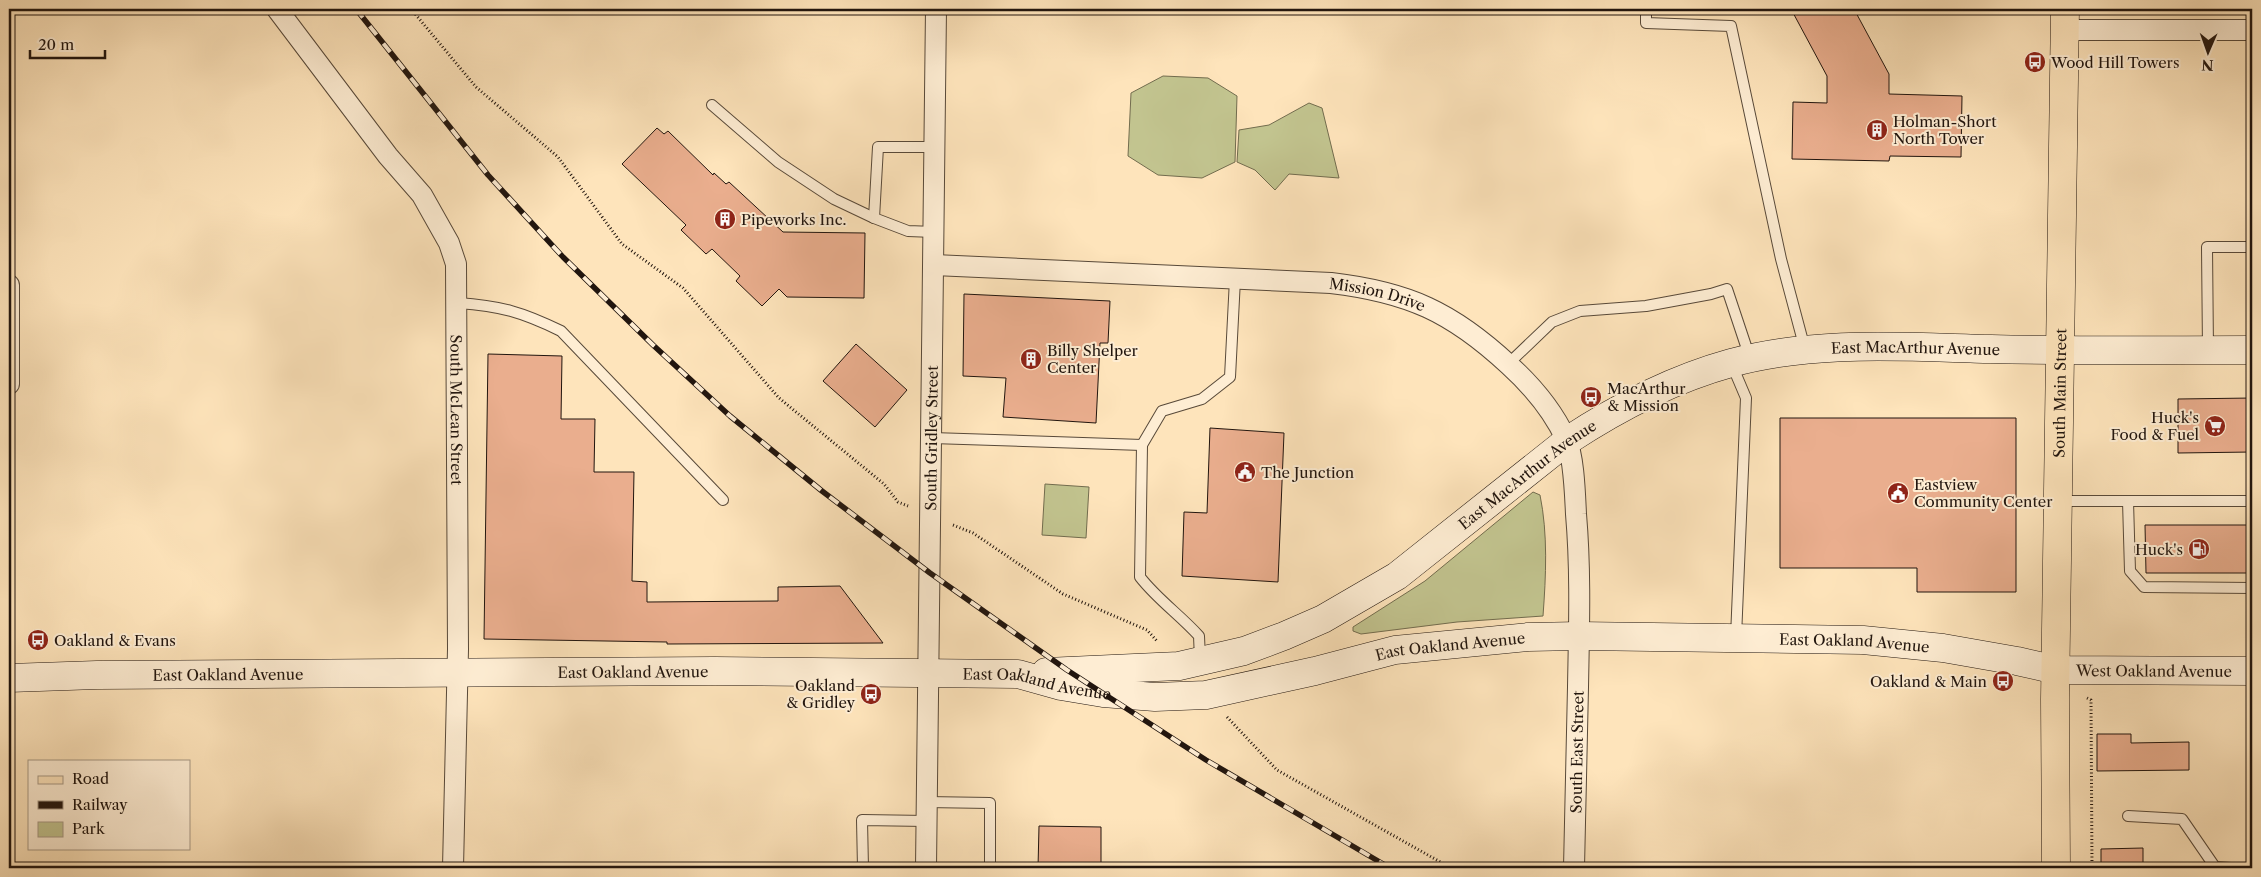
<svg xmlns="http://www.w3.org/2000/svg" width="2261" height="877" viewBox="0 0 2261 877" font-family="'Libre Caslon Text',serif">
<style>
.green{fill:#c2c48f;stroke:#726c4e}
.building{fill:#eaae8e;stroke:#21150e}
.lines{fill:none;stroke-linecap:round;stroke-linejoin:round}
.lane-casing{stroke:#584939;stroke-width:12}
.street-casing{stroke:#584939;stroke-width:22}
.secondary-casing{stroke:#21150e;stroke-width:29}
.primary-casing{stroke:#21150e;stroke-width:29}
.path{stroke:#21150e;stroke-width:3;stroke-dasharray:1 2.5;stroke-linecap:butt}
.lane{stroke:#feedd3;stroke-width:10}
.street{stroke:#feedd3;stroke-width:20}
.secondary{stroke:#feedd3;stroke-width:28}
.primary{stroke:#fee4bb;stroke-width:28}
.rail-casing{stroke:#21150e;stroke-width:5.5}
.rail{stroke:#feedd3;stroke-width:4;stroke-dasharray:11;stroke-linecap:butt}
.labels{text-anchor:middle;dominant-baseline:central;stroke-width:4;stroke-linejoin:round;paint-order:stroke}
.poi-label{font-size:15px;fill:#21150e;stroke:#feedd3;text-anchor:start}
.street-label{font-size:15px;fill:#21150e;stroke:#feedd3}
</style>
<rect width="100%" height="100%" fill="#fee4bb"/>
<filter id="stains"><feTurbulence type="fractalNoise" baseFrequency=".004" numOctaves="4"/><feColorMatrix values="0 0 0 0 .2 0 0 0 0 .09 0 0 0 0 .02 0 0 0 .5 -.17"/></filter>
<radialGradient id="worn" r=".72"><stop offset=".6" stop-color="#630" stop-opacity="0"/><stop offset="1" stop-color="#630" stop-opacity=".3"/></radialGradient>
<g class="green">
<polygon points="1163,76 1208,78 1237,96 1235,162 1202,178 1158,175 1128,156 1131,93"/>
<polygon points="1309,103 1322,108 1339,178 1289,174 1275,190 1255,170 1237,162 1239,130 1269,125"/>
<polygon points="1045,484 1089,487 1086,538 1042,535"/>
<path d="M1533,492L1540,495C1548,534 1546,576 1543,616L1457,622L1361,634L1353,631V627L1425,581Z"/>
</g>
<g class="building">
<polygon points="1791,9 1854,9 1889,74 1889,94 1962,96 1961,157 1890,156 1889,161 1792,159 1793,102 1827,103 1827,76"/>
<polygon points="657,128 664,134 668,131 713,175 714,173 726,184 729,182 783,232 865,233 864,298 787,297 779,289 762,306 736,281 740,276 712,249 706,254 681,230 686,225 622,164"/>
<polygon points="964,294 1110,301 1108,343 1100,343 1096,423 1003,417 1006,378 963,376"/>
<polygon points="856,344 907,390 875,427 823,381"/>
<polygon points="488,354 562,356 561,419 595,419 594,472 634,472 632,581 647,582 647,602 778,601 778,587 840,586 883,643 667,644 667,642 484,639"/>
<polygon points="2252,398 2252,452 2178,453 2178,399"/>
<polygon points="1780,418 2016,418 2016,592 1917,592 1917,568 1780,568"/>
<polygon points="1210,428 1284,433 1278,582 1182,576 1184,512 1207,513"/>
<polygon points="2145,525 2252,525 2252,573 2146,573"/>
<polygon points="2097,734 2131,734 2131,743 2189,742 2189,770 2097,771"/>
<polygon points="1039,826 1101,827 1101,868 1038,868"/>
<polygon points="2143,848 2143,868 2101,868 2101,849"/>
</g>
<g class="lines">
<g class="lane-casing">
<g id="lane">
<polyline points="1646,9 1646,23 1731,26 1781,259 1805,349"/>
<polyline points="712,105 778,162 834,199 874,218"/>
<polyline points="934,232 908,231 874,218 878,147 935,147"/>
<path d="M458,303C501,306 522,312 561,331L723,500"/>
<polyline points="2208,349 2207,247 2252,247"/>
<polyline points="1508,364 1552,322 1580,311 1646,306 1711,294 1727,289 1750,358"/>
<polyline points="1732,365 1746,398 1736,637"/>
<polyline points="932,438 1142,445 1162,411 1202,399 1230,377 1235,279"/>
<path d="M1142,445L1140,577C1157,599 1180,615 1199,636L1200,659"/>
<polyline points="2059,501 2252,501"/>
<polyline points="2128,501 2130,571 2144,587 2252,588"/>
<polyline points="926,802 990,803 990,868"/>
<polyline points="2128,816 2182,819 2215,867 2231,868"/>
<polyline points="863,868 862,820 926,821"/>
</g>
</g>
<g class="street-casing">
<g id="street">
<path id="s1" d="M277,9L388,156L422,195L449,243L456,264L458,649L453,868"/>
<polyline points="2065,30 2252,30"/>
<path id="s2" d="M934,265L1331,283C1408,292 1452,312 1509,365C1531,385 1553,411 1566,439C1574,456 1575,494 1576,514C1581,572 1579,629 1578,687C1577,748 1575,808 1574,868"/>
<polyline points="9,285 9,384"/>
<path id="s3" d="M926,868L936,9"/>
</g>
</g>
<g class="secondary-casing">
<g id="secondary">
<path id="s4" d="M1046,672L1179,666L1244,651L1284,636L1323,619L1397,576L1567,441C1617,408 1673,379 1731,363C1815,340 1904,347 1991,349C2078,351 2165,350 2252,350"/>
<path id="s5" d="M9,678L97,675L715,671L1018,674L1061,686L1103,693L1155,697L1206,695L1315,671L1395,650L1528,637L1579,636L1863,640L1943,648L2017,661L2056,670L2252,671"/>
</g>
</g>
<g class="primary-casing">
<g id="primary">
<path id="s6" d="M2056,868L2055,699L2065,9"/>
</g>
</g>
<g class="path">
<polyline points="411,9 476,87 558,157 622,244 683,288 779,398 884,484 898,502 908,506"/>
<polyline points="953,525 973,533 1063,594 1147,630 1157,641"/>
<polyline points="2087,698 2091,700 2092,868"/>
<polyline points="1227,717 1277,770 1451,868"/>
</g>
<use href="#lane" class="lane"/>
<use href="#street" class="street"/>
<use href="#secondary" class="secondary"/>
<use href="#primary" class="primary"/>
<g class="rail-casing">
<polyline id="rail" points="356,9 488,175 563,257 653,345 730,416 822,491 930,573 1067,670 1206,760 1390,868"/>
</g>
<use href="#rail" class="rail"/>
</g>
<defs>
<g id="bus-disc" transform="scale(1.125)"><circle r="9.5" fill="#8f2418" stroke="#feedd3"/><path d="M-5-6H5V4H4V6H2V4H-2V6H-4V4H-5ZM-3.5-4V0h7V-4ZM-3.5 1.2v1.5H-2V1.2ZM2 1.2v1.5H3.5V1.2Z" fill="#fff"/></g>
<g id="building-disc" transform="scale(1.125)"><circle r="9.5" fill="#8f2418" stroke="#feedd3"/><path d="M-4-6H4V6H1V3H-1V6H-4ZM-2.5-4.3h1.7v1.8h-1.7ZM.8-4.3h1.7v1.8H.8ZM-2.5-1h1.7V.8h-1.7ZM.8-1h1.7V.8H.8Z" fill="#fff"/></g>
<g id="supermarket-disc" transform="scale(1.125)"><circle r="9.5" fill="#8f2418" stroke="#feedd3"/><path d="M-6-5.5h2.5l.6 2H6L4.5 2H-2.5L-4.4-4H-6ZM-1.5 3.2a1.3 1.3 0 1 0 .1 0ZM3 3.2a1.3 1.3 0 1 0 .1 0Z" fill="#fff"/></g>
<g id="civic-disc" transform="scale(1.125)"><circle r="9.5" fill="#8f2418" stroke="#feedd3"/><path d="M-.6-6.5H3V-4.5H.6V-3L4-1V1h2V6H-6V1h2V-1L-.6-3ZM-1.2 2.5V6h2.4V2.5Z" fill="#fff"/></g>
<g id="fuel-disc" transform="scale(1.125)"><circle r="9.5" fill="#8f2418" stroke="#feedd3"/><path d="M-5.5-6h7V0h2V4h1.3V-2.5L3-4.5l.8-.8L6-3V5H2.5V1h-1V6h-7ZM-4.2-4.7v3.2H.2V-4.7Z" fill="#fff"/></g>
</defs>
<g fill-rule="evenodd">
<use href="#bus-disc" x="2035" y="62"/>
<use href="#building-disc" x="1877" y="130"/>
<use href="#building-disc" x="725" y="219"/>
<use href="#building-disc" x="1031" y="359"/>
<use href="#bus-disc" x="1591" y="397"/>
<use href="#supermarket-disc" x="2215" y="426"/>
<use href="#civic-disc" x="1245" y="472"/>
<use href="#civic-disc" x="1898" y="493"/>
<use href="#fuel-disc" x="2199" y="549"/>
<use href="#bus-disc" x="38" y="640"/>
<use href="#bus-disc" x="2003" y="681"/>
<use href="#bus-disc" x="871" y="694"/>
</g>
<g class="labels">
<g class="poi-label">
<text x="2051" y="62">Wood Hill Towers</text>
<text x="1893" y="121">Holman-Short<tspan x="1893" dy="17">North Tower</tspan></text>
<text x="741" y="219">Pipeworks Inc.</text>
<text x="1047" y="350">Billy Shelper<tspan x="1047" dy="17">Center</tspan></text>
<text x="1607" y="388">MacArthur<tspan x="1607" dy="17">&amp; Mission</tspan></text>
<text x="2199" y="417" text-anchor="end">Huck's<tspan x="2199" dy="17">Food &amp; Fuel</tspan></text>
<text x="1261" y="472">The Junction</text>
<text x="1914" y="484">Eastview<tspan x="1914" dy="17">Community Center</tspan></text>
<text x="2183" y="549" text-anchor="end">Huck's</text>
<text x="54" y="640">Oakland &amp; Evans</text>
<text x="1987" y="681" text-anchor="end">Oakland &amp; Main</text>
<text x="855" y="685" text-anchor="end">Oakland<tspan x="855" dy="17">&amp; Gridley</tspan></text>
</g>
<g class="street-label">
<text stroke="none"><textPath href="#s2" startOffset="445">Mission Drive</textPath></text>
<text stroke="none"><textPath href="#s4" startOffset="956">East MacArthur Avenue</textPath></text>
<text stroke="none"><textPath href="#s6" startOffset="475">South Main Street</textPath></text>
<text stroke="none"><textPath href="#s1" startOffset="459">South McLean Street</textPath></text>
<text stroke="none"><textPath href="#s3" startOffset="430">South Gridley Street</textPath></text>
<text stroke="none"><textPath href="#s4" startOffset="536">East MacArthur Avenue</textPath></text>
<text stroke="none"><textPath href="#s5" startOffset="1854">East Oakland Avenue</textPath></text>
<text stroke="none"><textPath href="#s5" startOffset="1449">East Oakland Avenue</textPath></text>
<text stroke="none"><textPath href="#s5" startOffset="2156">West Oakland Avenue</textPath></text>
<text stroke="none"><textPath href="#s5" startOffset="624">East Oakland Avenue</textPath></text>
<text stroke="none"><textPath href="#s5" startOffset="219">East Oakland Avenue</textPath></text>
<text stroke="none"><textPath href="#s5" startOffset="1029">East Oakland Avenue</textPath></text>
<text transform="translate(1577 752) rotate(-89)">South East Street</text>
</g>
</g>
<rect width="2261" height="877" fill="none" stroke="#fee4bb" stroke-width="30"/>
<rect x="10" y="10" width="2241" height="857" fill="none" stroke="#21150e" stroke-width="2.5"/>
<rect x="15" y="15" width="2231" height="847" fill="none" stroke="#21150e"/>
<rect x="28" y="760" width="162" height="90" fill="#feedd3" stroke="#a69784"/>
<rect x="38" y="776" width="25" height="8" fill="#fee4bb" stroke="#a69784"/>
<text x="72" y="784" font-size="15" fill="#21150e">Road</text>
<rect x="38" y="801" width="25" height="8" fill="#21150e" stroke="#a69784"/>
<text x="72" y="810" font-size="15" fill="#21150e">Railway</text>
<rect x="38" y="822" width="25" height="15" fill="#c2c48f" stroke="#a69784"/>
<text x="72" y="834" font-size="15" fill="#21150e">Park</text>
<g transform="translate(2208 52) rotate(182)" stroke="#feedd3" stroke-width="4" paint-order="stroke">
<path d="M0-4L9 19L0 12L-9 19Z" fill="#21150e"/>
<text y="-8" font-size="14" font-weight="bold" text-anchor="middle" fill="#21150e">N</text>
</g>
<path d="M30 50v8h75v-8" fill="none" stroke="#21150e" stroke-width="2.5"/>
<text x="38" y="50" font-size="15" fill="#21150e" stroke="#feedd3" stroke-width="4" paint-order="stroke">20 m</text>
<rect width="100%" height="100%" filter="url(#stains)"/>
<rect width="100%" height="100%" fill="url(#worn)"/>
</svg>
